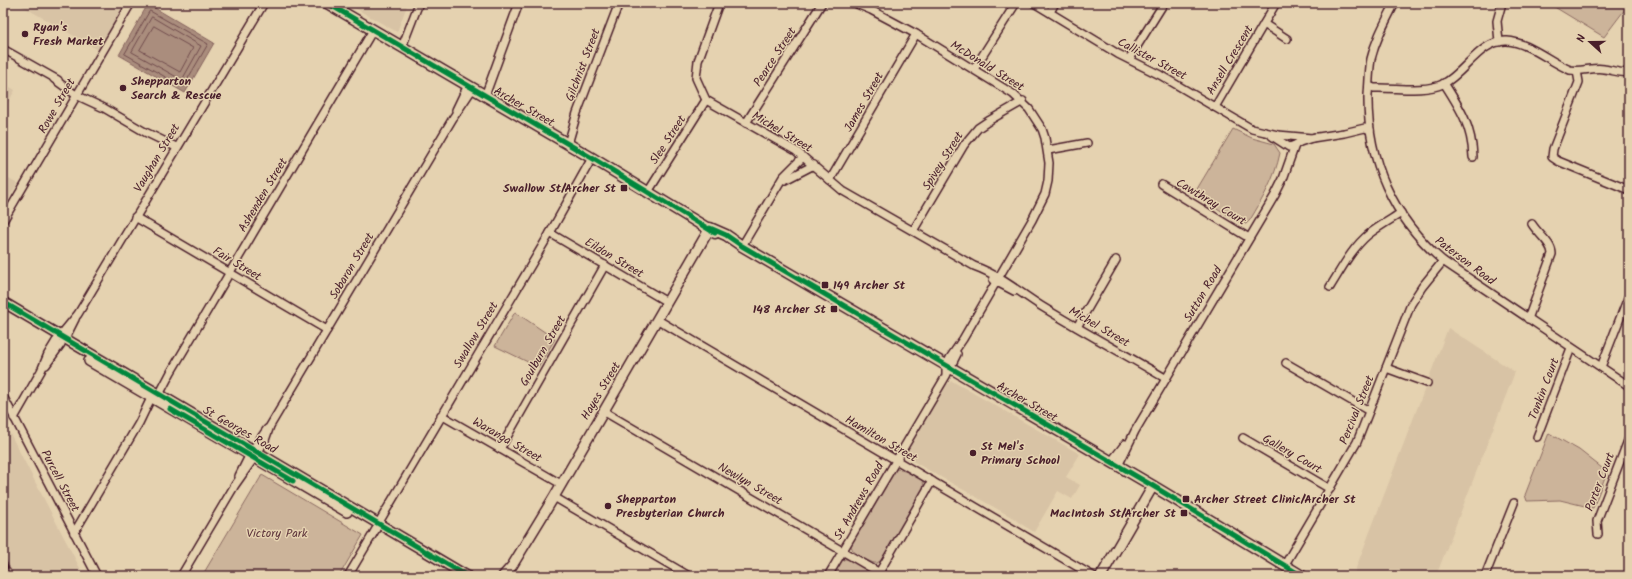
<svg xmlns="http://www.w3.org/2000/svg" width="1632" height="579" viewBox="0 0 1632 579" font-family="Kalam,sans-serif">
<style>
.built{fill:#d8c3a5}
.green{fill:#ccb49a;stroke:#8b6a62}
.water{fill:#aa8d7d;stroke:#84615c}
.lines{fill:none;stroke-linecap:round;stroke-linejoin:round}
.shore{stroke:#704b4c;stroke-width:1}
.minor-casing{stroke:#4a1f2b;stroke-width:10}
.tertiary-casing{stroke:#4a1f2b;stroke-width:12}
.secondary-casing{stroke:#4a1f2b;stroke-width:13}
.minor{stroke:#e5d2b0;stroke-width:7}
.tertiary{stroke:#e5d2b0;stroke-width:9}
.secondary{stroke:#e5d2b0;stroke-width:10}
.rail-casing{stroke:#4a1f2b;stroke-width:3.5}
.rail{stroke:#e5d2b0;stroke-width:2;stroke-dasharray:6;stroke-linecap:butt}
.cycleway-casing{stroke:#e5d2b0;stroke-width:8}
.cycleway{stroke:#00873e;stroke-width:5}
.poi-dot{fill:#4a1f2b;stroke:#e5d2b0;stroke-width:1.5}
.labels{text-anchor:middle;dominant-baseline:central;stroke-width:3;stroke-linejoin:round;paint-order:stroke}
.poi-label{font-size:12px;font-weight:bold;fill:#4a1f2b;stroke:#e5d2b0;text-anchor:start}
.street-label{font-size:12px;fill:#4a1f2b;stroke:#e5d2b0}
.park-label{font-size:12px;fill:#5e353c;stroke:#e5d2b0}
</style>
<rect width="100%" height="100%" fill="#e5d2b0"/>
<filter id="ink" filterUnits="userSpaceOnUse"><feTurbulence type="fractalNoise" baseFrequency=".025" numOctaves="2"/><feDisplacementMap in="SourceGraphic" scale="8" xChannelSelector="R" yChannelSelector="G"/><feConvolveMatrix kernelMatrix="1 2 1 2 8 2 1 2 1" color-interpolation-filters="sRGB"/></filter>
<g filter="url(#ink)">
<g class="built">
<polygon points="17,3 126,3 100,51"/>
<polygon points="346,3 408,3 397,32"/>
<polygon points="3,83 15,90 3,112"/>
<polygon points="3,175 18,183 3,208"/>
<polygon points="1448,328 1515,372 1436,576 1353,576"/>
<polygon points="952,381 1080,454 1066,477 1080,485 1072,499 1058,491 1034,532 1018,522 1015,519 909,459 908,449 946,385"/>
<polygon points="3,420 83,574 79,576 3,576"/>
</g>
<g class="green">
<polygon points="1548,3 1629,3 1629,4 1604,37"/>
<path d="M1233,129L1252,138L1274,144L1280,153C1275,178 1263,198 1250,220L1246,224L1241,223L1194,194Z"/>
<polygon points="515,312 555,339 538,367 495,346"/>
<polygon points="1549,433 1579,450 1607,472 1593,508 1560,500 1527,501 1525,495"/>
<path d="M896,469C902,469 921,477 923,482C924,484 923,487 923,489L883,559L877,563H874C865,560 850,553 851,543L893,471Z"/>
<polygon points="262,475 363,535 339,576 202,576"/>
<polygon points="845,559 849,559 870,571 873,576 831,576 840,562"/>
</g>
<polygon class="water" points="148,4 214,43 185,93 119,55"/>
<g class="lines">
<g class="shore">
<polygon points="150,11 208,44 183,87 125,54"/>
<polygon points="152,17 201,46 182,80 132,52"/>
<polygon points="154,26 193,48 180,72 140,50"/>
</g>
<g class="minor-casing">
<g id="minor">
<path d="M719,3L698,61L696,78L706,100L796,151L843,191L974,266C999,275 1019,292 1041,306C1082,331 1124,354 1165,378"/>
<polyline points="854,3 871,10 916,34 1013,94 1029,109 1042,129 1045,138 1049,163 1048,181 1045,194 1032,220 963,339 950,358 946,366 946,375"/>
<polyline points="1034,3 1118,54 1160,75 1252,129 1278,135 1312,138 1344,133 1365,128 1370,130"/>
<path d="M1395,3C1386,21 1376,38 1371,59C1369,70 1369,83 1368,95C1367,161 1393,218 1443,261L1629,386"/>
<polyline points="1050,12 1055,3"/>
<polyline points="1264,24 1287,39"/>
<polyline points="1499,42 1497,21 1502,3"/>
<polyline points="402,47 419,3"/>
<polyline points="3,49 58,80"/>
<polyline points="1129,59 1164,3"/>
<polyline points="974,69 1016,3"/>
<polyline points="1577,71 1579,82 1553,149 1552,157 1558,161 1629,190"/>
<polyline points="54,79 76,95 104,108 145,132 176,147"/>
<path d="M1444,83C1460,108 1472,126 1473,157"/>
<path d="M1369,86L1374,88C1396,87 1422,93 1443,84C1465,73 1480,40 1507,41C1528,42 1550,62 1570,70C1581,72 1593,67 1604,69C1613,70 1620,74 1629,72"/>
<polyline points="485,96 519,3"/>
<polyline points="1215,107 1276,3"/>
<polyline points="456,110 468,85"/>
<polyline points="746,123 822,3"/>
<polyline points="1272,136 1289,147 1295,145"/>
<polyline points="568,144 577,113 619,3"/>
<polyline points="1048,150 1087,143"/>
<polyline points="785,180 814,165"/>
<polyline points="830,180 916,34"/>
<polyline points="1161,184 1249,238"/>
<polyline points="648,192 706,100"/>
<polyline points="135,217 327,330"/>
<polyline points="3,221 131,3"/>
<polyline points="913,231 964,145 978,128 990,120 1023,101"/>
<polyline points="550,233 667,302"/>
<polyline points="742,246 783,177 803,157"/>
<polyline points="993,280 1014,291"/>
<path d="M1330,287C1342,268 1352,248 1369,234C1379,226 1390,220 1401,213"/>
<path d="M1528,319L1552,254C1552,243 1538,234 1532,224"/>
<polyline points="658,320 1093,576"/>
<polyline points="1077,327 1116,260"/>
<polyline points="60,336 78,314 264,3"/>
<polyline points="65,339 75,319"/>
<polyline points="1286,363 1369,411"/>
<polyline points="46,365 61,344"/>
<polyline points="1601,367 1629,295"/>
<polyline points="1386,368 1427,383"/>
<polyline points="159,395 171,372 373,30"/>
<polyline points="3,396 97,576"/>
<polyline points="603,411 885,576"/>
<polyline points="441,415 561,484"/>
<polyline points="14,418 41,371 48,354 56,341"/>
<polyline points="1537,437 1571,348"/>
<polyline points="1243,438 1330,489"/>
<polyline points="253,449 267,429"/>
<polyline points="500,449 605,265"/>
<polyline points="258,452 265,440 270,426 453,118 473,88"/>
<polyline points="1111,462 1125,444"/>
<polyline points="1118,466 1135,431 1275,195 1283,179 1295,145 1300,142 1315,137"/>
<polyline points="239,476 249,456"/>
<polyline points="554,497 689,576"/>
<polyline points="378,524 550,233 592,158"/>
<polyline points="74,533 139,423 151,398"/>
<polyline points="1598,534 1597,521 1629,438"/>
<polyline points="1284,566 1357,442 1411,304 1422,287 1443,261"/>
<polyline points="181,576 235,485 254,458"/>
<polyline points="348,576 376,529"/>
<polyline points="828,576 946,376 957,354"/>
<polyline points="877,576 932,481"/>
<polyline points="1485,576 1514,503"/>
</g>
</g>
<g class="tertiary-casing">
<g id="tertiary">
<polyline points="3,302 467,576"/>
<polyline points="89,361 347,512"/>
<polyline points="503,576 512,566 554,497 710,228"/>
<polyline points="1101,576 1153,486"/>
</g>
</g>
<g class="secondary-casing">
<g id="secondary">
<polyline points="327,3 592,158 715,233"/>
<polyline points="710,228 726,235 742,246 1153,486 1302,576"/>
</g>
</g>
<use href="#minor" class="minor"/>
<use href="#tertiary" class="tertiary"/>
<use href="#secondary" class="secondary"/>
<g class="rail-casing">
<polyline id="rail" points="3,558 12,576"/>
</g>
<use href="#rail" class="rail"/>
<g class="cycleway-casing">
<g id="cycleway">
<polyline points="327,3 592,158 715,233"/>
<polyline points="710,228 726,235 742,246 1153,486 1302,576"/>
<polyline points="3,302 467,576"/>
<polyline points="170,409 293,481"/>
</g>
</g>
<use href="#cycleway" class="cycleway"/>
</g>
</g>
<g class="poi-dot">
<circle cx="25" cy="34" r="4"/>
<circle cx="123" cy="88" r="4"/>
<rect x="620" y="184" width="8" height="8" rx="2"/>
<rect x="821" y="281" width="8" height="8" rx="2"/>
<rect x="830" y="305" width="8" height="8" rx="2"/>
<circle cx="973" cy="453" r="4"/>
<rect x="1182" y="495" width="8" height="8" rx="2"/>
<circle cx="608" cy="506" r="4"/>
<rect x="1180" y="509" width="8" height="8" rx="2"/>
</g>
<g class="labels">
<g class="poi-label">
<text x="33" y="27">Ryan's<tspan x="33" dy="14">Fresh Market</tspan></text>
<text x="131" y="81">Shepparton<tspan x="131" dy="14">Search &amp; Rescue</tspan></text>
<text x="616" y="188" text-anchor="end">Swallow St/Archer St</text>
<text x="833" y="285">149 Archer St</text>
<text x="826" y="309" text-anchor="end">148 Archer St</text>
<text x="981" y="446">St Mel's<tspan x="981" dy="14">Primary School</tspan></text>
<text x="616" y="499">Shepparton<tspan x="616" dy="14">Presbyterian Church</tspan></text>
<text x="1194" y="499">Archer Street Clinic/Archer St</text>
<text x="1176" y="513" text-anchor="end">MacIntosh St/Archer St</text>
</g>
<g class="street-label">
<text transform="translate(775 57) rotate(-57)">Pearce Street</text>
<text transform="translate(1152 59) rotate(28)">Callister Street</text>
<text transform="translate(1230 60) rotate(-59)">Ansell Crescent</text>
<text transform="translate(583 65) rotate(-69)">Gilchrist Street</text>
<text transform="translate(987 66) rotate(32)">McDonald Street</text>
<text transform="translate(864 102) rotate(-60)">James Street</text>
<text transform="translate(57 106) rotate(-60)">Rowe Street</text>
<text transform="translate(524 107) rotate(30)">Archer Street</text>
<text transform="translate(782 132) rotate(31)">Michel Street</text>
<text transform="translate(668 140) rotate(-57)">Slee Street</text>
<text transform="translate(157 158) rotate(-59)">Vaughan Street</text>
<text transform="translate(943 161) rotate(-58)">Spivey Street</text>
<text transform="translate(263 195) rotate(-59)">Ashenden Street</text>
<text transform="translate(1211 202) rotate(31)">Cawthray Court</text>
<text transform="translate(614 258) rotate(31)">Eildon Street</text>
<text transform="translate(1465 261) rotate(37)">Paterson Road</text>
<text transform="translate(237 264) rotate(31)">Fair Street</text>
<text transform="translate(352 266) rotate(-59)">Sobaron Street</text>
<text transform="translate(1203 294) rotate(-59)">Sutton Road</text>
<text transform="translate(1099 327) rotate(30)">Michel Street</text>
<text transform="translate(476 335) rotate(-59)">Swallow Street</text>
<text transform="translate(543 351) rotate(-60)">Goulburn Street</text>
<text transform="translate(1544 389) rotate(-69)">Tonkin Court</text>
<text transform="translate(601 391) rotate(-59)">Hayes Street</text>
<text transform="translate(1027 402) rotate(30)">Archer Street</text>
<text transform="translate(1357 410) rotate(-68)">Percival Street</text>
<text transform="translate(240 430) rotate(30)">St Georges Road</text>
<text transform="translate(881 439) rotate(30)">Hamilton Street</text>
<text transform="translate(507 440) rotate(30)">Waranga Street</text>
<text transform="translate(1292 454) rotate(30)">Gallery Court</text>
<text transform="translate(60 481) rotate(62)">Purcell Street</text>
<text transform="translate(1600 482) rotate(-69)">Porter Court</text>
<text transform="translate(750 484) rotate(30)">Newlyn Street</text>
<text transform="translate(859 501) rotate(-60)">St Andrews Road</text>
</g>
<g class="park-label">
<text x="277" y="533">Victory Park</text>
</g>
</g>
<rect width="1632" height="579" fill="none" stroke="#e5d2b0" stroke-width="16"/>
<rect x="8" y="8" width="1616" height="563" fill="none" stroke="#4a1f2b" stroke-width="1.5" filter="url(#ink)"/>
<g transform="translate(1590 42) rotate(291)" stroke="#e5d2b0" stroke-width="3" paint-order="stroke">
<path d="M0-3L7 15L0 10L-7 15Z" fill="#4a1f2b"/>
<text y="-6" font-size="11" font-weight="bold" text-anchor="middle" fill="#4a1f2b">N</text>
</g>
</svg>
